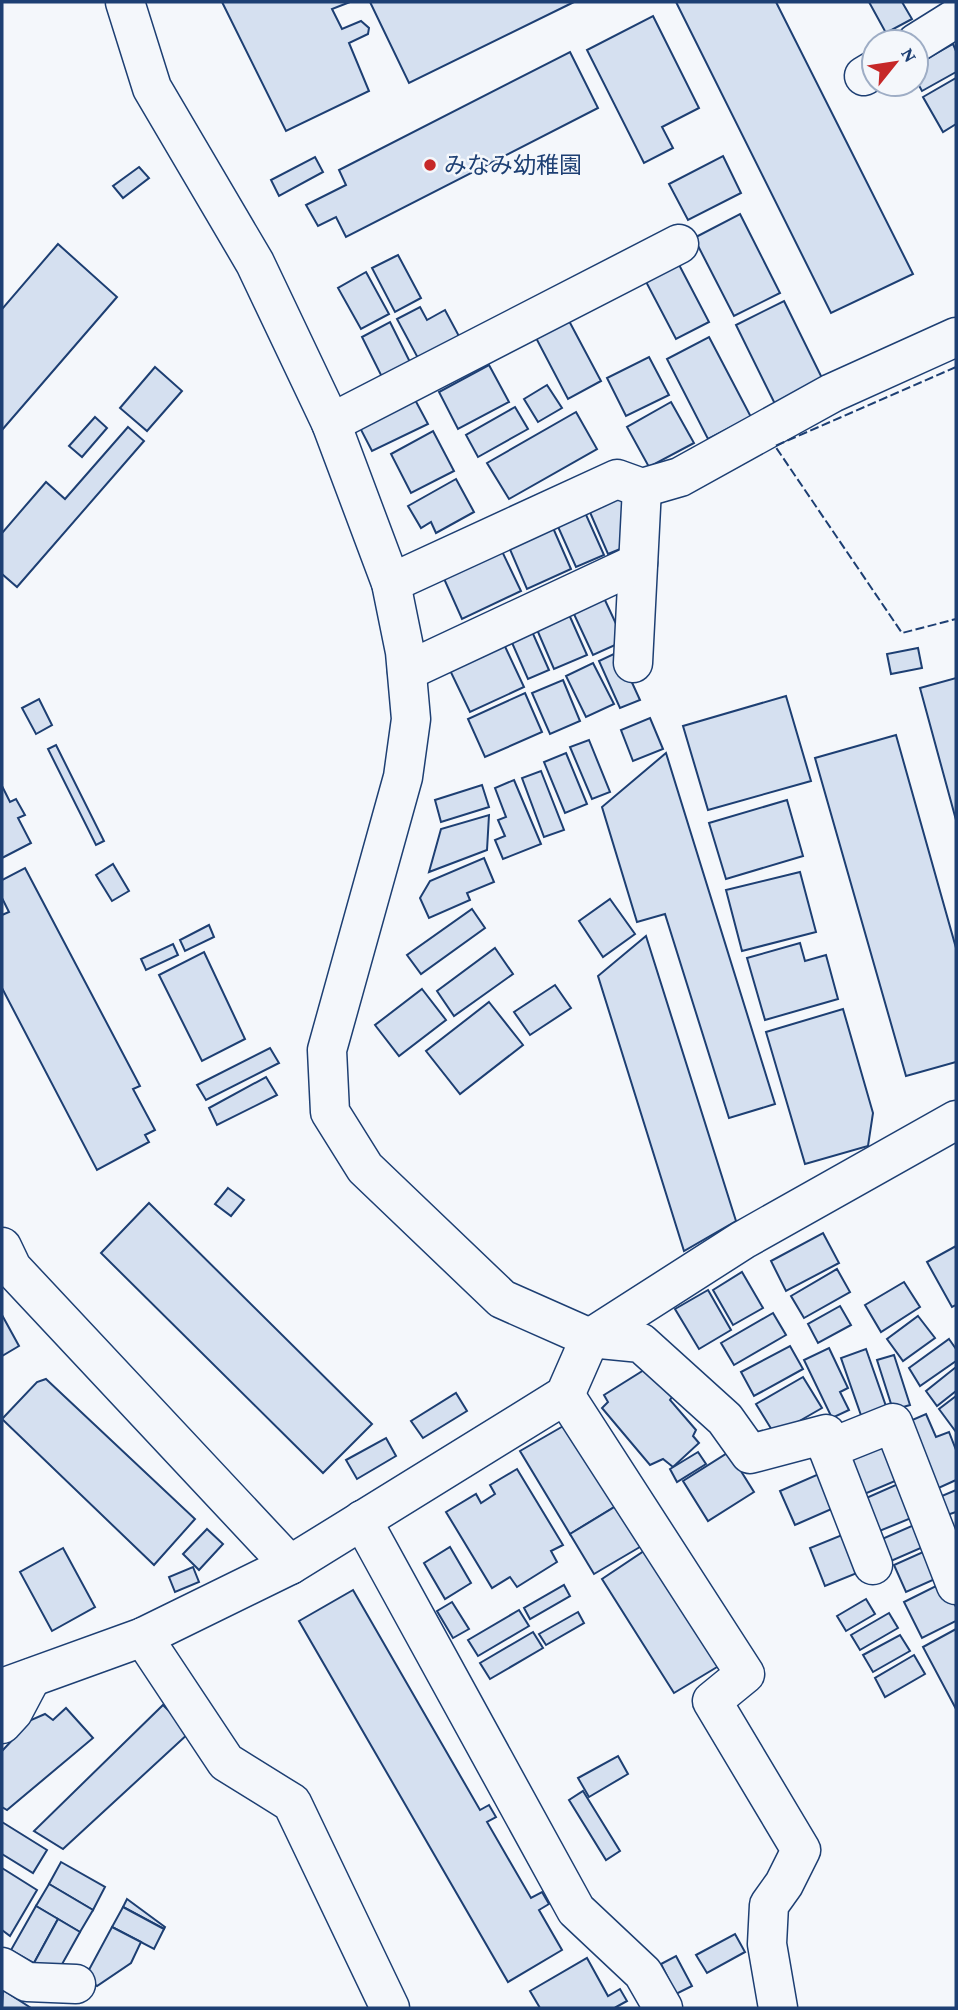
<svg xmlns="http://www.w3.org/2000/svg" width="958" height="2010" viewBox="0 0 958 2010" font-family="'Crimson Pro','Noto Sans JP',serif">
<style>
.building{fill:#d5e0f0;stroke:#1d3f73;stroke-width:2}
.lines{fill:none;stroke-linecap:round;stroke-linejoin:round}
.minor-casing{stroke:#1d3f73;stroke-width:41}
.minor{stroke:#f4f7fb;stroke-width:38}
.fence{stroke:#1d3f73;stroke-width:2;stroke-dasharray:9 3.5;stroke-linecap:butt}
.poi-dot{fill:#c62828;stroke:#f4f7fb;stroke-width:2.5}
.labels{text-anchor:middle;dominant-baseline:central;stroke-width:5;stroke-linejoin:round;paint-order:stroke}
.poi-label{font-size:23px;fill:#1d3f73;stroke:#f4f7fb;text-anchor:start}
</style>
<rect width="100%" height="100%" fill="#f4f7fb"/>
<g class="building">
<polygon points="222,2 350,2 332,9 342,29 361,21 369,28 368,34 349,43 369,91 286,131"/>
<polygon points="370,2 574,2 409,83"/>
<polygon points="676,2 776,2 913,274 831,313"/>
<polygon points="869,2 902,2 912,19 886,33"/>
<polygon points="653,16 699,108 662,127 673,148 644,163 587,50"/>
<polygon points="953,44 956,51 956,72 922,91 916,80 916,65"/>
<polygon points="570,52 598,108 346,237 336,217 318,226 306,205 346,185 339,170"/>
<polygon points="956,78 956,124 943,132 923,97"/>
<polygon points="723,156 741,193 688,220 669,184"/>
<polygon points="315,157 323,172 279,196 271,180"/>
<polygon points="139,167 149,178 123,198 113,186"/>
<polygon points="740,214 780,293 734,316 694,238"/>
<polygon points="58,244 117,297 2,430 2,309"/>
<polygon points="398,255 421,298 395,312 372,268"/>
<polygon points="676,259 709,322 676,339 643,276"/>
<polygon points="366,272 389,314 361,329 338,288"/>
<polygon points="784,301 823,380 775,404 736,325"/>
<polygon points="420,307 427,320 445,310 460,338 419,360 397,319"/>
<polygon points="568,319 601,381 568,399 535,336"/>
<polygon points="390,322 412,366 384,381 362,337"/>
<polygon points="709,337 751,417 708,439 667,359"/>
<polygon points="649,357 669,395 626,416 607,378"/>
<polygon points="489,365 509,402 458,429 439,392"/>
<polygon points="155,367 182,391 147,431 120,408"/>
<polygon points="547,385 562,408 538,422 524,399"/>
<polygon points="413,396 428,424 372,451 358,424"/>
<polygon points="671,402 694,443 649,467 627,427"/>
<polygon points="515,407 528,429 478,457 466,435"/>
<polygon points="576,412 597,449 509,499 487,463"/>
<polygon points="95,417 107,428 82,457 69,446"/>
<polygon points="128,427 144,441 17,587 2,574 2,533 46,482 65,499"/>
<polygon points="433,431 454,471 411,493 391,454"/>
<polygon points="456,479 474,512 436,533 431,522 421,528 408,506"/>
<polygon points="622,496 630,545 608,554 589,510"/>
<polygon points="583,508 604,555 576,567 555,520"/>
<polygon points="550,521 571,569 527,589 506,540"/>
<polygon points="499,545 521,591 462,619 441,572"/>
<polygon points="604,598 624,641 593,655 573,612"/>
<polygon points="567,610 587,655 554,669 535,625"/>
<polygon points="530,627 549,670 528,679 509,636"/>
<polygon points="501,638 524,687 470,712 446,662"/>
<polygon points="918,648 922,668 891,674 887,654"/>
<polygon points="618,652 640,700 620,708 599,661"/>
<polygon points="593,663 614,704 586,717 566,676"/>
<polygon points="956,678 956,820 920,688"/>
<polygon points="563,680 580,721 550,734 532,693"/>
<polygon points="525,693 542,732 485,757 468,719"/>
<polygon points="786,696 811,781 708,810 683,726"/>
<polygon points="39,699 52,725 36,734 22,708"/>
<polygon points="650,718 663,749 633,761 621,730"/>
<polygon points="896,735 956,948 956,1062 906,1076 815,758"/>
<polygon points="589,740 610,792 592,799 570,747"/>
<polygon points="56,745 104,841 96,845 48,749"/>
<polygon points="566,753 587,804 565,813 544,762"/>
<polygon points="666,753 775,1104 729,1118 665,914 637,922 602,807"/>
<polygon points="541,771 564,830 544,837 522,778"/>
<polygon points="514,780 541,844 503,859 495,840 505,836 498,820 506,817 495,788"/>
<polygon points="482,785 489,807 441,822 435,800"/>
<polygon points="2,786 10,802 16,799 25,815 18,818 31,843 2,858"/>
<polygon points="787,800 803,856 726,879 709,823"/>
<polygon points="489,815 487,850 429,872 441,829"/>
<polygon points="484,858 494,882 467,893 470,900 429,918 420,898 430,881"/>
<polygon points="113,864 129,891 112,901 96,875"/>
<polygon points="25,868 140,1086 133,1089 155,1130 145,1135 149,1142 97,1170 2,988 2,915 9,912 2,898 2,880"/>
<polygon points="800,872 816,932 742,951 726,890"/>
<polygon points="610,899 635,934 603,957 579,921"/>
<polygon points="472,909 485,928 421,974 407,955"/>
<polygon points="209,925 214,937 185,951 180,940"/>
<polygon points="646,936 736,1221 684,1251 598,976"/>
<polygon points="800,943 805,961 826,955 838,999 765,1020 747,958"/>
<polygon points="173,944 178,955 146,970 141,959"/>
<polygon points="495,948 513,974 454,1016 437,991"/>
<polygon points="204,952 245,1039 202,1061 159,975"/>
<polygon points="555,985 571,1008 530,1035 514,1012"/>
<polygon points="422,989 446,1020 399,1056 375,1025"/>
<polygon points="489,1002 523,1045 460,1094 426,1051"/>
<polygon points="843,1009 873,1113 868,1146 805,1164 766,1032"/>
<polygon points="270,1048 279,1063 206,1100 197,1085"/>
<polygon points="266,1077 277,1095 217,1125 209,1108"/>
<polygon points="228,1188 244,1200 231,1216 215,1204"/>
<polygon points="149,1203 372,1424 323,1473 101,1253"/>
<polygon points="823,1233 839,1263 786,1291 771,1261"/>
<polygon points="956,1246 956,1305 952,1307 927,1262"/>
<polygon points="837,1269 850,1292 804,1318 791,1296"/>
<polygon points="742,1272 763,1308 733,1325 713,1290"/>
<polygon points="904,1282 920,1307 881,1332 865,1305"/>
<polygon points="708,1290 731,1330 699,1349 675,1309"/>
<polygon points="840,1306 851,1325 818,1343 808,1324"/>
<polygon points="773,1313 786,1335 734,1365 721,1343"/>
<polygon points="2,1315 19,1346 2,1356"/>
<polygon points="918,1316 935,1338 903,1361 887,1339"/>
<polygon points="949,1339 956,1349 956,1361 920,1386 909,1368"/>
<polygon points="790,1346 803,1369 754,1396 741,1372"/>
<polygon points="829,1348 848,1388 840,1392 849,1410 832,1418 804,1360"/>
<polygon points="866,1349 888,1412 863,1421 841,1358"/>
<polygon points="894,1355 910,1405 893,1410 877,1360"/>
<polygon points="956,1367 956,1391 937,1406 926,1391"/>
<polygon points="644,1370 672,1397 670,1400 696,1430 693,1436 699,1443 673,1467 663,1459 650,1465 602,1408 608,1402 604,1395"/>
<polygon points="803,1377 822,1408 775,1435 756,1404"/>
<polygon points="46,1379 195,1519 154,1565 2,1419 37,1382"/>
<polygon points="456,1393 467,1411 423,1438 411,1421"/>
<polygon points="956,1396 956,1432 939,1409"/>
<polygon points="926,1414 936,1437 949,1432 956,1450 956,1480 932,1491 903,1424"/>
<polygon points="572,1421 621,1503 570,1534 520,1451"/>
<polygon points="890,1434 907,1476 862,1495 844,1453"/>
<polygon points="386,1438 396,1456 357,1479 346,1460"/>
<polygon points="698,1452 706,1464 677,1482 670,1469"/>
<polygon points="729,1452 754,1492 708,1521 683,1481"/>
<polygon points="517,1469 563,1545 551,1551 557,1562 517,1587 510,1577 492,1588 446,1512 476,1494 481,1503 495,1494 490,1485"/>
<polygon points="828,1470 843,1504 795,1525 780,1491"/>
<polygon points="907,1480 921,1514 877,1532 864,1499"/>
<polygon points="956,1490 956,1512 944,1516 937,1498"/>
<polygon points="621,1503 645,1544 594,1574 570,1534"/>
<polygon points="921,1522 930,1544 891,1561 882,1539"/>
<polygon points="207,1529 223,1544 199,1570 183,1554"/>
<polygon points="847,1533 862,1571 825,1586 810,1548"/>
<polygon points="653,1545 727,1661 674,1693 602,1579"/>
<polygon points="450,1547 471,1583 445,1599 424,1563"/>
<polygon points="63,1548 95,1607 52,1631 20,1572"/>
<polygon points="932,1548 944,1575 906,1592 894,1565"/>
<polygon points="193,1567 199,1582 175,1592 169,1577"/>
<polygon points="944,1582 956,1607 956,1621 922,1638 904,1602"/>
<polygon points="564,1585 570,1596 530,1619 524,1608"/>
<polygon points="353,1590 480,1810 489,1805 496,1817 487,1822 531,1898 542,1892 549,1904 539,1910 562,1950 508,1982 299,1621"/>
<polygon points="866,1599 875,1614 846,1631 837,1616"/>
<polygon points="452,1602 469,1629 453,1638 437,1611"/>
<polygon points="519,1610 529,1626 478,1656 468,1640"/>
<polygon points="578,1612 584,1623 546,1645 539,1634"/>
<polygon points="889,1613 898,1628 860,1650 851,1635"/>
<polygon points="956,1629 956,1709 923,1647"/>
<polygon points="533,1632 543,1648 490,1679 480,1663"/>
<polygon points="900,1635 910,1651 873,1672 863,1655"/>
<polygon points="914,1655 925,1674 885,1697 875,1678"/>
<polygon points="163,1705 190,1732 63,1849 34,1831"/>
<polygon points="66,1708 93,1738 7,1810 2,1807 2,1751 31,1720 45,1714 53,1720"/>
<polygon points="618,1756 628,1774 589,1797 578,1778"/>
<polygon points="583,1791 620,1851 606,1860 569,1800"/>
<polygon points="2,1822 47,1850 33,1873 2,1854"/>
<polygon points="61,1862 105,1887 93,1910 49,1884"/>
<polygon points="2,1868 37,1890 10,1936 2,1930"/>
<polygon points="49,1884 93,1910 80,1932 36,1906"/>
<polygon points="127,1899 165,1927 164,1929 123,1907"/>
<polygon points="36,1906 58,1919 34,1963 11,1950"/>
<polygon points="123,1907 164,1929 154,1949 112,1927"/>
<polygon points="58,1919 80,1932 56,1975 34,1963"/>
<polygon points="112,1927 141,1942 131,1963 97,1986 84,1979"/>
<polygon points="735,1934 745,1952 707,1973 696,1955"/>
<polygon points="676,1956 692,1986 676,1994 661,1964"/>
<polygon points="587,1958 608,1996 620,1989 627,2001 616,2007 617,2008 540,2008 530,1991"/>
<polygon points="3,1990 31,2008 2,2008"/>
</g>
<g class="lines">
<g class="minor-casing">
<g id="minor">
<polyline points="125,2 152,88 255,263 331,423 391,583 405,652 411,719 403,777 327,1050 330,1112 365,1168 502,1299 590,1338 641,1343 725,1419 750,1454 826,1434 828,1449 873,1565"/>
<polyline points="916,43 956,18"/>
<polyline points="864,76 874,70"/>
<polyline points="331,423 679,244"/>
<polyline points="391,583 617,479 642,488 680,477 832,393 956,337"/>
<polyline points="633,663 642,488"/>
<polyline points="407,671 638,563"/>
<polyline points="2,1247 12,1268 290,1565"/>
<polyline points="565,1395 745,1674 712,1701 801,1850 784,1884 769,1905 767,1944 778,2008"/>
<polyline points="828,1449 893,1423 956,1585"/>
<polyline points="362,1520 576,1910 643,1973 663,2008"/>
<polyline points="143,1637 226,1762 292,1803 390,2008"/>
<polyline points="2,1688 143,1637 290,1565 565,1395 590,1338 743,1240 956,1120"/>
<polyline points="2,1724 13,1712 31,1678"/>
<polyline points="2,1967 27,1982 76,1984"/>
</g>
</g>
<use href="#minor" class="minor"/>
<polyline class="fence" points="956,367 775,446 902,633 956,619"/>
</g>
<circle class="poi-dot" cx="430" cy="165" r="7"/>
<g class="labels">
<g class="poi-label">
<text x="444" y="165">みなみ幼稚園</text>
</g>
</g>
<rect width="958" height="2010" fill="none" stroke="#1d3f73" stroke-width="7"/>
<g transform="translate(895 63) rotate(60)"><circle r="33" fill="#f4f7fb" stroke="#9eadc5" stroke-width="2"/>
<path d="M0-5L12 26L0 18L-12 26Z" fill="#c62828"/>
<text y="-10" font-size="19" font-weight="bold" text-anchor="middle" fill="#1d3f73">N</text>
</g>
</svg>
